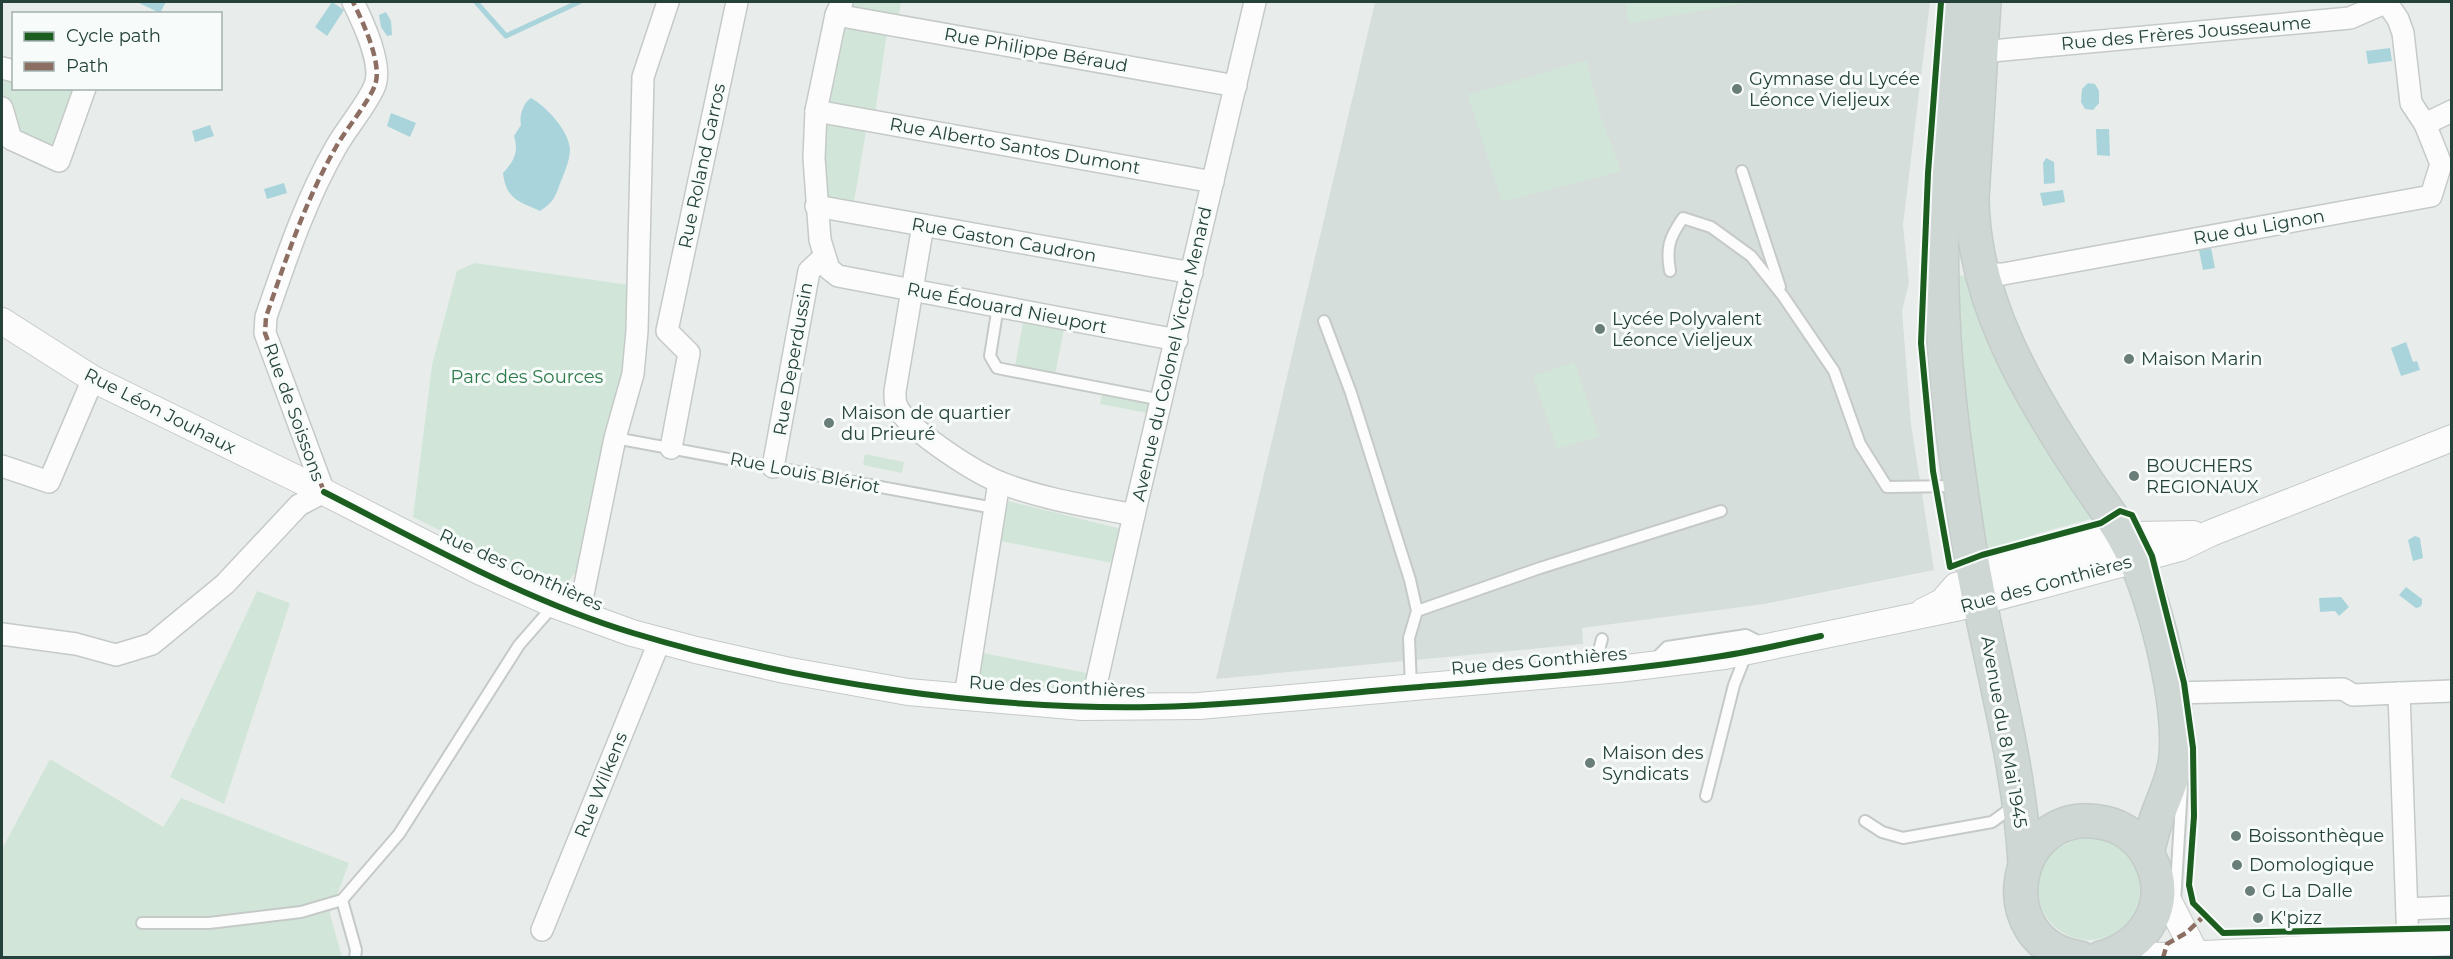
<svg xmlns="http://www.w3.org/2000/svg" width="2453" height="959" viewBox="0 0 2453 959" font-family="Montserrat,sans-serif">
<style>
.built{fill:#d6dedb}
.green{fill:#d1e6d8}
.water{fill:#a9d4db}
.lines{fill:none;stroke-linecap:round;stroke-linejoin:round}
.stream{stroke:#a9d4db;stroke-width:5}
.service-casing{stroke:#c5cac8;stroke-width:14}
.minor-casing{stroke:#c5cac8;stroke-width:24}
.tertiary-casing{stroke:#c5cac8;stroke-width:28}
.primary-casing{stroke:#c3ccc9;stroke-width:36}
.service{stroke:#fcfcfc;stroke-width:10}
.minor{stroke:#fcfcfc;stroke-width:21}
.tertiary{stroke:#fcfcfc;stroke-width:26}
.primary{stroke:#cfd7d5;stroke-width:33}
.quiet{stroke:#8d6e63;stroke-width:4.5;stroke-dasharray:9 4.5;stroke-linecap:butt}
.cycleway-casing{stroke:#f7fbf9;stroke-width:10}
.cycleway{stroke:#1b5e20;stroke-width:6}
.poi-dot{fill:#697e78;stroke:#f7fbf9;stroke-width:2}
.labels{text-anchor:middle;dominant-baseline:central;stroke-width:6;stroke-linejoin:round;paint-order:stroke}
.street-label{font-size:18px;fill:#24423a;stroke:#f7fbf9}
.poi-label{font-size:18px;fill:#24423a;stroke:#f7fbf9;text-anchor:start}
.park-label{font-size:18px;fill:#2d7a4b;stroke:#f7fbf9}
</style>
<rect width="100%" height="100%" fill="#e8edeb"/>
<polygon class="built" points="1375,2 1930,2 1903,225 1909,283 1902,311 1911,424 1934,570 1764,604 1582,628 1583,644 1216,679"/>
<g class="green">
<polygon points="841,2 901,2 897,26 888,25 874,121 868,120 852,213 816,206 814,158"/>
<polygon points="1625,2 1753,2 1629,23"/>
<polygon points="1586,60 1600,115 1621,171 1502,202 1468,95"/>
<polygon points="2,68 13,71 14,88 85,89 59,161 11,139 2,108"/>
<polygon points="474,263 629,285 626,368 582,573 574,574 562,591 413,517 432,365 457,271"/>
<polygon points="1943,271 1977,279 2102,516 2039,533 1972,558"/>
<polygon points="1025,311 1066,319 1054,380 1014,372"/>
<polygon points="1574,362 1599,436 1557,449 1533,376"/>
<polygon points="1103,389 1162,400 1158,415 1100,404"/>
<polygon points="865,454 904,462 902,473 863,465"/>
<polygon points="996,498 1130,531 1122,565 990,539"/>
<polygon points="257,591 290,603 224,804 170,777"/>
<polygon points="972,651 1098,675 1091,707 965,697"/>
<polygon points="50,759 163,827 181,798 349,863 330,914 342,957 2,958 2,849"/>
<circle cx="2089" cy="889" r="51"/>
</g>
<g class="water">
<polygon points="137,2 166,2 160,13"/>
<polygon points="332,2 344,10 327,36 315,27"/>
<polygon points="386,12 391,21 392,35 387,36 381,27 379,15"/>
<polygon points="2390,48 2392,61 2368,64 2366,51"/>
<polygon points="2088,83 2095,84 2099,91 2099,103 2093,110 2085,109 2081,102 2082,89"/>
<path d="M531,98C546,106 569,131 570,149C570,159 565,172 561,181C555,197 554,202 540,211C518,201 506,199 503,173C514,161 519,152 514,136L521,125C519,116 523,103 531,98Z"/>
<polygon points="391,113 416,123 410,137 387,126"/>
<polygon points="210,125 214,136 195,142 192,131"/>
<polygon points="2096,129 2109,129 2110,156 2097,155"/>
<polygon points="2046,158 2054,162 2055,183 2044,184 2043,163"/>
<polygon points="284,183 287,193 267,199 264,189"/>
<polygon points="2063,190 2065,202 2043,206 2040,193"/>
<polygon points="2211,248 2215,268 2203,270 2199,250"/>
<polygon points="2406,342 2413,362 2417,361 2420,370 2401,376 2391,348"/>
<polygon points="2415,536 2420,538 2423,558 2413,561 2408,540"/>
<polygon points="2406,587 2422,599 2422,604 2420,607 2416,608 2399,595"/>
<polygon points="2341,597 2349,607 2339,616 2335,611 2320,612 2319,598"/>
</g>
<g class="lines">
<polyline class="stream" points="476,2 506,36 579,2"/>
<g class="service-casing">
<g id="service">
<polyline points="1742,171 1780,287"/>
<path d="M1670,271C1666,248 1669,238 1683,218L1711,227L1751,256L1783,296L1834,371L1860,444L1887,487L1958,486"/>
<polyline points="998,306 990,356 997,368 1162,400"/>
<polyline points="1324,321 1351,393 1410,580 1417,611 1409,638 1411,687"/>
<polyline points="615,438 994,508"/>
<polyline points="1982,572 1990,561 2097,532 2110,535"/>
<polyline points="1417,611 1540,568 1721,511"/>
<polyline points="1654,660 1667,647 1746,635 1762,643"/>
<polyline points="1593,672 1602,639"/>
<polyline points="1706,796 1734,685 1747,652"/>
<polyline points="1865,821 1882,832 1903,838 1992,822 2014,806"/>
<polyline points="342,900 356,950 355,958"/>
<polyline points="2175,902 2182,786"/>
<polyline points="142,923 209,923 301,912 342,900 399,834 519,645 554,605"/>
</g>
</g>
<g class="minor-casing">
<g id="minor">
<polyline points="842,2 836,15 816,111 814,158 820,240 829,269 838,276 1177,340"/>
<polyline points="2387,3 2398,19 2403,33 2411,103 2425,124"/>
<polyline points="836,15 1236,86"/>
<polyline points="1981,52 2350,18 2387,2"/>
<polyline points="2,68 14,71"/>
<polyline points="2,108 11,139 59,161 85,88"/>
<polyline points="816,111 1213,182"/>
<polyline points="816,206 1192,273"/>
<path d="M923,225L895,391C895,395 895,401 896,404C904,428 975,472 999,482C1041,499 1089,506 1134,515"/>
<polyline points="1983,274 2003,274 2431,196 2441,164 2425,124 2452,111"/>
<polyline points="671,448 689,353 667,331 737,2"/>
<polyline points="2,466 49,482 93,379"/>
<polyline points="773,467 809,271 824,257"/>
<polyline points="579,614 615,438 633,374 637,331 643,77 668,2"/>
<path d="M2,634L76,644L116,655L152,644L225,584L299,505L324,492L265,333L266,317C286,259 305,201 336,147C346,129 369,102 375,85C383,64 362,20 353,2"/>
<polyline points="2173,693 2343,689 2353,695 2399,693 2408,944"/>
<polyline points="2399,693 2452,691"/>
<polyline points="965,697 999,482"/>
<polyline points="1091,707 1134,515 1255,2"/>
<polyline points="2407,909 2452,907"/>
<polyline points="542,930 660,640"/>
</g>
</g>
<g class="tertiary-casing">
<g id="tertiary">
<polyline points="2,321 93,379 324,492 481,572 555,605 632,633 696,650 785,670 908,692 1082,707 1199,706 1619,669 1724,656 1960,607 2180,548 2211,533 2452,438"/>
<polyline points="1924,611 1942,602 1956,586 1976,580 2136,535 2193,534"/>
<polyline points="2158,881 2196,954"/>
<polyline points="2115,954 2163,956 2452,942"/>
</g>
</g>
<g class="primary-casing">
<g id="primary">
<path d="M1955,2C1947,107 1938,212 1943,318C1946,391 1957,465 1968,538C1985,647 2019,754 2025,863"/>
<path d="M1984,2L1972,198C1973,302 2029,393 2084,477C2097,497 2113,517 2124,537C2153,588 2181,699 2176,757C2174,779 2164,797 2157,817C2153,829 2150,841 2147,853"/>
<path d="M2080,958C1986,944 2011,802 2105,823C2124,827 2142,841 2150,859C2172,902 2146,946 2101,958"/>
</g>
</g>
<use href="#service" class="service"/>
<use href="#minor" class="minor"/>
<use href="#tertiary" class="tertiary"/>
<use href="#primary" class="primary"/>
<g class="quiet">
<path d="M324,492L265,333L266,317C286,259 305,201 336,147C346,129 369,102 375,85C383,64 362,20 353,2"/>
<polyline points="2163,958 2167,944 2186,933 2204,916"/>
</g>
<g class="cycleway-casing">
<g id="cycleway">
<polyline points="1941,2 1928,173 1921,343 1933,471 1950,567 1982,555 2101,523 2120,511 2132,515 2152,556 2184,683 2193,748 2194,816 2189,885 2193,903 2223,933 2452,928"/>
<path d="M324,492C424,543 524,600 633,633C794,682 984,710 1152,707C1237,705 1322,695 1407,688C1512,679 1618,673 1722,656C1755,651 1788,643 1821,636"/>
</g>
</g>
<use href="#cycleway" class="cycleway"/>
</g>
<g class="poi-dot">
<circle cx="1737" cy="89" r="6"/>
<circle cx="1600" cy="329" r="6"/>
<circle cx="2129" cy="359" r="6"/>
<circle cx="829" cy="423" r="6"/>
<circle cx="2134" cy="476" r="6"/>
<circle cx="1590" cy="763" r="6"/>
<circle cx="2236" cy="836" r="6"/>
<circle cx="2237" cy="865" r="6"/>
<circle cx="2250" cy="891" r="6"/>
<circle cx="2258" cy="918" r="6"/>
</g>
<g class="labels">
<g class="street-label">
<text transform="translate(2186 33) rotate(-5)">Rue des Frères Jousseaume</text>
<text transform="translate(1036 50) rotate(10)">Rue Philippe Béraud</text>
<text transform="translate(1015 146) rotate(10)">Rue Alberto Santos Dumont</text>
<text transform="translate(702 166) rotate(-78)">Rue Roland Garros</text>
<text transform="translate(2259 227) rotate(-10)">Rue du Lignon</text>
<text transform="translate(1004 240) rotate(10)">Rue Gaston Caudron</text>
<text transform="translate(1007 308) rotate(11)">Rue Édouard Nieuport</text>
<text transform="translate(1172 354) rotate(-77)">Avenue du Colonel Victor Menard</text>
<text transform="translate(793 359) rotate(-80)">Rue Deperdussin</text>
<text transform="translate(160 411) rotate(27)">Rue Léon Jouhaux</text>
<text transform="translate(294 412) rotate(70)">Rue de Soissons</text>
<text transform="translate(805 473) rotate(11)">Rue Louis Blériot</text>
<text transform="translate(521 570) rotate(24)">Rue des Gonthières</text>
<text transform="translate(2046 584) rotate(-15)">Rue des Gonthières</text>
<text transform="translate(1539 661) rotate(-5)">Rue des Gonthières</text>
<text transform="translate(1057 687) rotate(3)">Rue des Gonthières</text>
<text transform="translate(2004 732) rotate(80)">Avenue du 8 Mai 1945</text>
<text transform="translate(601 785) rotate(-68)">Rue Wilkens</text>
</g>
<g class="poi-label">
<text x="1749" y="79">Gymnase du Lycée<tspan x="1749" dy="21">Léonce Vieljeux</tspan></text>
<text x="1612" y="319">Lycée Polyvalent<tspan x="1612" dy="21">Léonce Vieljeux</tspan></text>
<text x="2141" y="359">Maison Marin</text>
<text x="841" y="413">Maison de quartier<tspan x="841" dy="21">du Prieuré</tspan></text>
<text x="2146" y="466">BOUCHERS<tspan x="2146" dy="21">REGIONAUX</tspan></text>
<text x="1602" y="753">Maison des<tspan x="1602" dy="21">Syndicats</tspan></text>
<text x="2248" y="836">Boissonthèque</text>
<text x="2249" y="865">Domologique</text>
<text x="2262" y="891">G La Dalle</text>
<text x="2270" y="918">K'pizz</text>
</g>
<g class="park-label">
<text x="527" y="377">Parc des Sources</text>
</g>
</g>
<rect width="2453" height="959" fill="none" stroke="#24423a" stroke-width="6"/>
<rect x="12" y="12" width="210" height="78" fill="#f7fbf9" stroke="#a3b1ad" stroke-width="1.5"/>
<rect x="24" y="32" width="30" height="9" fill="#1b5e20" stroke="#a3b1ad" stroke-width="1.5"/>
<text x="66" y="42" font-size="18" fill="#24423a">Cycle path</text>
<rect x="24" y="62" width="30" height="9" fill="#8d6e63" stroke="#a3b1ad" stroke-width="1.5"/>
<text x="66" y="72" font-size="18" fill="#24423a">Path</text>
</svg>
